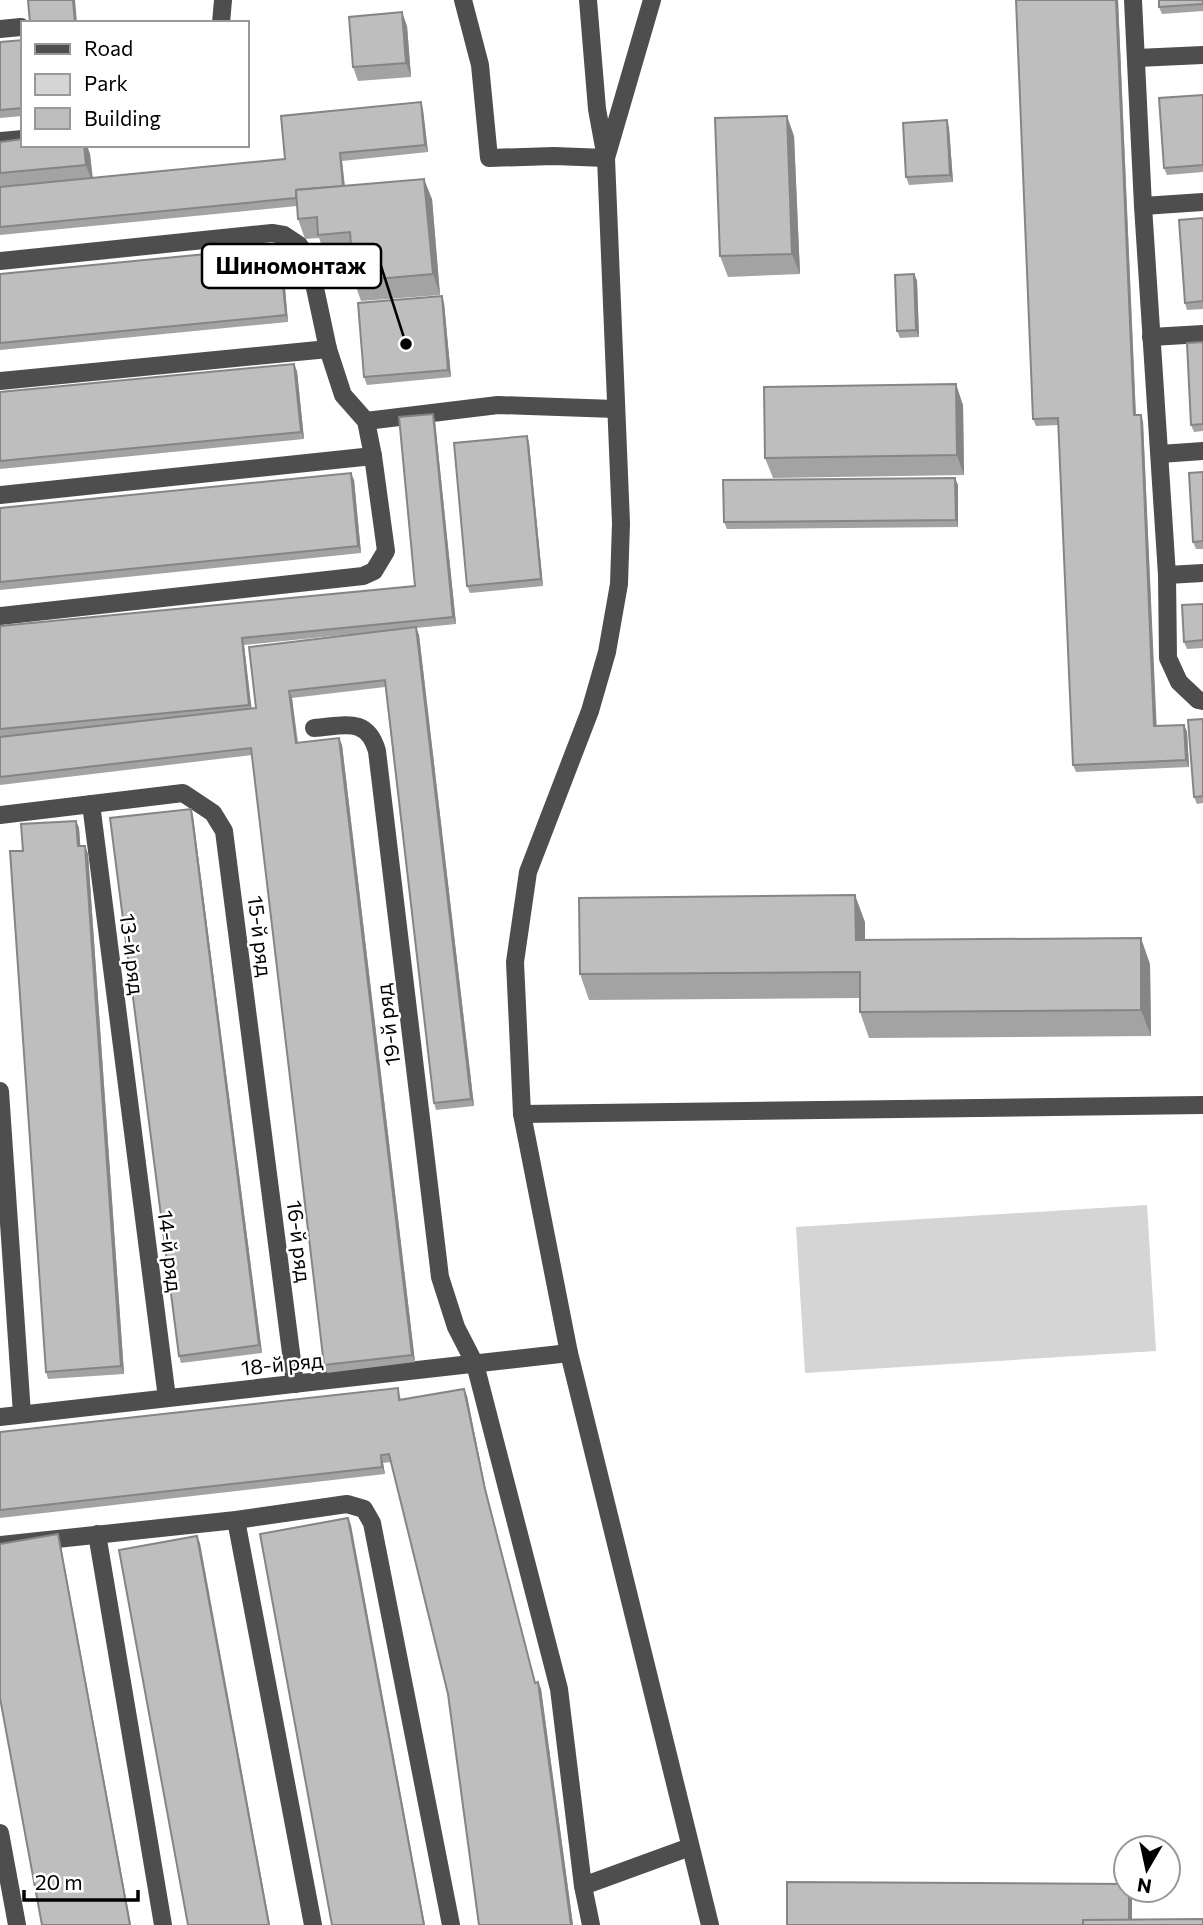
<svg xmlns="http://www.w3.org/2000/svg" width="1203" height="1925" viewBox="0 0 1203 1925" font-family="Commissioner,sans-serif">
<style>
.green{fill:#d5d5d5}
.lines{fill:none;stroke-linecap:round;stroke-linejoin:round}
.minor{stroke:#4e4e4e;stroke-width:18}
.wall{fill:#a3a3a3;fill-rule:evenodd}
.shaded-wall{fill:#858585}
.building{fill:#bebebe;stroke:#858585;stroke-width:2}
.labels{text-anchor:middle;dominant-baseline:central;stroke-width:5;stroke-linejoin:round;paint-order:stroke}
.street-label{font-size:21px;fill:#000;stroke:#fff}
.leader{fill:none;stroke:#000;stroke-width:2.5}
.callout-dot{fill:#000;stroke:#fff;stroke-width:2.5}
.callout{fill:#fff;stroke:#000;stroke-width:2.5}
.callout-label{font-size:23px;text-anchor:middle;font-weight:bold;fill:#000}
</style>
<rect width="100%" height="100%" fill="#fff"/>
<polygon class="green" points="1147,1205 1156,1351 805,1373 796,1227"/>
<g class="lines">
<g class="minor">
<polyline points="463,0 480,65 489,158 554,156 606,158 652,0"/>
<polyline points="588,0 597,109 606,158 621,523 619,584 607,652 590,711 528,872 515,962 522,1114 569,1353 710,1925"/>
<polyline points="1133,0 1143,206 1167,575 1168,658 1179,682 1198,700 1203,701"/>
<polyline points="221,23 223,0"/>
<polyline points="0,29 21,27"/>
<polyline points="1137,58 1203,55"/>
<polyline points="0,141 23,139"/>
<polyline points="1143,206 1203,202"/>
<polyline points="0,261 272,233 284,235 299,245 309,260 328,349 343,395 366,421 373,456 386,551 374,571 363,576 0,616"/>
<polyline points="1151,337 1203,334"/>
<polyline points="0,381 328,349"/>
<polyline points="366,421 498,405 615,409"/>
<polyline points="1160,454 1203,451"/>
<polyline points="0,495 373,456"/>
<polyline points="1167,575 1203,573"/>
<path d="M314,728C344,726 367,716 377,751L440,1277L456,1327L475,1364L559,1689L583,1886L591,1925"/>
<polyline points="91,804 167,1398"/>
<polyline points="0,815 183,793 213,813 224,831 295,1384"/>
<polyline points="0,1091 22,1414"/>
<polyline points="522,1114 1203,1105"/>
<polyline points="0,1417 569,1353"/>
<polyline points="236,1520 313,1925"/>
<polyline points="97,1534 163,1925"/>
<polyline points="0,1545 236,1520 347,1504 364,1509 372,1523 451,1925"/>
<polyline points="0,1833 17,1925"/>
<polyline points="583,1886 690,1847"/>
</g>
</g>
<g class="wall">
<polygon points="1016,0 1118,0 1136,415 1141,415 1143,422 1156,726 1184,725 1187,732 1189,767 1076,772 1073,765 1058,425 1036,426 1033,419"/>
<polygon points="1203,0 1203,11 1162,14 1159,7"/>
<polygon points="407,26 411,77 358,81 353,67"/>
<polygon points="23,40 23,116 0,118 0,42"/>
<polygon points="1203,95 1203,172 1167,175 1164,168"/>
<polygon points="421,102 423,110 428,152 342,161 345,186 432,199 440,295 361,301 354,281 351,253 325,255 319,238 305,239 298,219 297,206 0,235 0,142 90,154 93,178 285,159"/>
<polygon points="947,120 949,128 953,182 909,185 906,177"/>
<polygon points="794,136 800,274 728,277 720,256"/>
<polygon points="1203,218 1203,309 1187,310 1185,303"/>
<polygon points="279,247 282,254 288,322 0,350 0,274"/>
<polygon points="914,274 917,281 919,337 900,338 897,331"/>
<polygon points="444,303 451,377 367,385 364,377"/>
<polygon points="1203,342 1203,431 1194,432 1191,425"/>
<polygon points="297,371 304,439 0,469 0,392"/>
<polygon points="963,405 964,475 773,478 765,458"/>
<path d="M433,414L435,421L456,624L416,628L419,635L474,1106L436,1110L434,1103L385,687L292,698L298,742L342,745L415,1362L327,1373L324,1365L252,755L0,785V737L30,734L0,737V626L415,586ZM393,630L256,708H251L244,645Z"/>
<polygon points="527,436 529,443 543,586 470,593 467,586"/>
<polygon points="1203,472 1203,549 1196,549 1193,542"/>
<polygon points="354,480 361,553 0,590 0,508"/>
<polygon points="958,485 958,527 727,529 724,522"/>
<polygon points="1203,604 1203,648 1187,649 1184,642"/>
<polygon points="1203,719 1203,803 1197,804 1194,797"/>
<polygon points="193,816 262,1353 181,1363 179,1356"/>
<polygon points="76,821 79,828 80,846 85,846 88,854 124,1374 48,1379 46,1372 23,851"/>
<polygon points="865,922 865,940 1150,964 1151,1036 869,1038 860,1012 860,998 589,1000 580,974"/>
<polygon points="398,1388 401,1400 467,1396 487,1496 535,1682 538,1682 541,1689 573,1925 479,1925 448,1694 391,1462 383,1463 385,1474 0,1518 0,1432"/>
</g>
<g class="shaded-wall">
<polygon points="73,0 75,0 77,23 75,23"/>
<polygon points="1116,0 1118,0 1136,422 1134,415"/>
<polygon points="402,12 407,26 411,77 406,63"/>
<polygon points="421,102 423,110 428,152 425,145"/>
<polygon points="787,116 794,136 800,274 792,254"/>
<polygon points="947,120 949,128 953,182 950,175"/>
<polygon points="84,145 87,145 90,154 93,185 86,165"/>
<polygon points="340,153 342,161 346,201 343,194"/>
<polygon points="424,179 432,199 440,295 433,274"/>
<polygon points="279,247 282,254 288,322 286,315"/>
<polygon points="914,274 917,281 919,337 916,330"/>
<polygon points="442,296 444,303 451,377 448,370"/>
<polygon points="294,364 297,371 304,439 301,432"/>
<polygon points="956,384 963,405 964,475 957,455"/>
<polygon points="433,414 435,421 456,624 453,617"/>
<polygon points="1141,415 1143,422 1157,734 1154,726"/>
<polygon points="527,436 529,443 543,586 541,579"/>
<polygon points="351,473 354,480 361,553 358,546"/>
<polygon points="955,478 958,485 958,527 956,520"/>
<polygon points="416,627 419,635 474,1106 471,1099"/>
<polygon points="242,638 244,645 252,712 249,705"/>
<polygon points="289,691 292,698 298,750 296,743"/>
<polygon points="1184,725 1187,732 1189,767 1186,760"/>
<polygon points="339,738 342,745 415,1362 412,1355"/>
<polygon points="191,809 193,816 262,1353 259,1345"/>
<polygon points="76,821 79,828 81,854 78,846"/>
<polygon points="85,846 88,854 124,1374 121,1366"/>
<polygon points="855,895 865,922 865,966 856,940"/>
<polygon points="1141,938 1150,964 1151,1036 1141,1010"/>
<polygon points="464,1389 467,1396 487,1496 537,1690 485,1489"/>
<polygon points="381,1455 383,1463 385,1474 382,1467"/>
<polygon points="348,1518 351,1525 425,1925 424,1925"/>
<polygon points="58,1534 60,1541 131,1925 130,1925"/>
<polygon points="197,1536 200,1543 270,1925 269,1925"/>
<polygon points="538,1682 541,1689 573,1925 571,1925"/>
<rect x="1129" y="1890" width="3" height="35"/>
</g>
<g class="building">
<polygon points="28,0 73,0 75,23 30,23"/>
<polygon points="1016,0 1116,0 1134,415 1141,415 1154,726 1184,725 1186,760 1073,765 1058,418 1033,419"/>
<polygon points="1159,0 1203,0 1203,4 1159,7"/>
<polygon points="402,12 406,63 353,67 349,17"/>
<polygon points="23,40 23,108 0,110 0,42"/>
<polygon points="1203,95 1203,165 1164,168 1159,98"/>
<polygon points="421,102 425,145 340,153 343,186 296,190 296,198 0,227 0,187 285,159 281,116"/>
<polygon points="787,116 792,254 720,256 715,118"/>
<polygon points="947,120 950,175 906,177 903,123"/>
<polygon points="23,139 23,145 84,145 86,165 0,173 0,142"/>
<polygon points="424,179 433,274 354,281 350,232 318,235 317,217 298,219 296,190"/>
<polygon points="1203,218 1203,301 1185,303 1179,220"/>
<polygon points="279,247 286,315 0,343 0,274"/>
<polygon points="914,274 916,330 897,331 895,275"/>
<polygon points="442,296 448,370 364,377 358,303"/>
<polygon points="1203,342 1203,424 1191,425 1187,343"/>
<polygon points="294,364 301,432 0,461 0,392"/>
<polygon points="956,384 957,455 765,458 764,387"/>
<polygon points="433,414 453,617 242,638 249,705 0,729 0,626 415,586 399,417"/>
<polygon points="527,436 541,579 467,586 454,443"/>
<polygon points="1203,472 1203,541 1193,542 1189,473"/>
<polygon points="351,473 358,546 0,582 0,508"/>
<polygon points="955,478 956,520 724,522 723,480"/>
<polygon points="1203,604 1203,640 1184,642 1182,605"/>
<polygon points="416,627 471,1099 434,1103 385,680 289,691 296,743 339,738 412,1355 324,1365 251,748 0,777 0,737 256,708 249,647"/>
<polygon points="1203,719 1203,796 1194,797 1188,720"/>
<polygon points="191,809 259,1345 179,1356 110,818"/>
<polygon points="76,821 78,846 85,846 121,1366 46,1372 10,851 23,851 21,824"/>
<polygon points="855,895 856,940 1141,938 1141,1010 860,1012 860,972 580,974 579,898"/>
<polygon points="398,1388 399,1400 464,1389 485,1489 535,1683 538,1682 571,1925 479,1925 448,1694 389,1454 381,1455 382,1467 0,1510 0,1432"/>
<polygon points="348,1518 424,1925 332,1925 260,1534"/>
<polygon points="58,1534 130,1925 42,1925 0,1698 0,1544"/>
<polygon points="197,1536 269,1925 188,1925 119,1550"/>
<polygon points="787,1882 1126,1884 1126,1890 1129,1890 1129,1920 1083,1920 1083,1925 787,1925"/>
<polygon points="1203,1919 1203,1925 1083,1925 1083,1920"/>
</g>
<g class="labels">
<g class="street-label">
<text transform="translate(261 936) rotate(83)">15-й ряд</text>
<text transform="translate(133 954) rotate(83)">13-й ряд</text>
<text transform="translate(387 1025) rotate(-97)">19-й ряд</text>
<text transform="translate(300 1241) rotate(83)">16-й ряд</text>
<text transform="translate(171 1251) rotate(83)">14-й ряд</text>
<text transform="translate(282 1363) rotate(-6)">18-й ряд</text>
</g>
</g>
<path class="leader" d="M406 344L381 266"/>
<circle class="callout-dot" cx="406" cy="344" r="7"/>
<rect class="callout" x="202" y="244" width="179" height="44" rx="7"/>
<g class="callout-label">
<text x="291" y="274">Шиномонтаж</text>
</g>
<rect x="21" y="21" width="228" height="126" fill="#ffffff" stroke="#999999" stroke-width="2"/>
<rect x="35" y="44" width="35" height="10" fill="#4e4e4e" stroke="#999999" stroke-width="2"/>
<text x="84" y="56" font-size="21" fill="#000000">Road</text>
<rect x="35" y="74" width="35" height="21" fill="#d5d5d5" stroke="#999999" stroke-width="2"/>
<text x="84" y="91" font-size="21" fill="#000000">Park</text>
<rect x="35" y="108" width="35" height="21" fill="#bebebe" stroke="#999999" stroke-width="2"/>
<text x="84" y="126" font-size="21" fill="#000000">Building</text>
<g transform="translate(1147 1869) rotate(189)"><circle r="33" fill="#ffffff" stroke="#999999" stroke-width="2"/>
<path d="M0-5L12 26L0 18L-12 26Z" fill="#000000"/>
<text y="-10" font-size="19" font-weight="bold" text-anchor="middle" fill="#000000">N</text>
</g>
<path d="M24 1890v10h114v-10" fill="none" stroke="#000000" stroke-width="3.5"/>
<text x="35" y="1890" font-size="21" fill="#000000" stroke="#ffffff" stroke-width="5" paint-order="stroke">20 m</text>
</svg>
